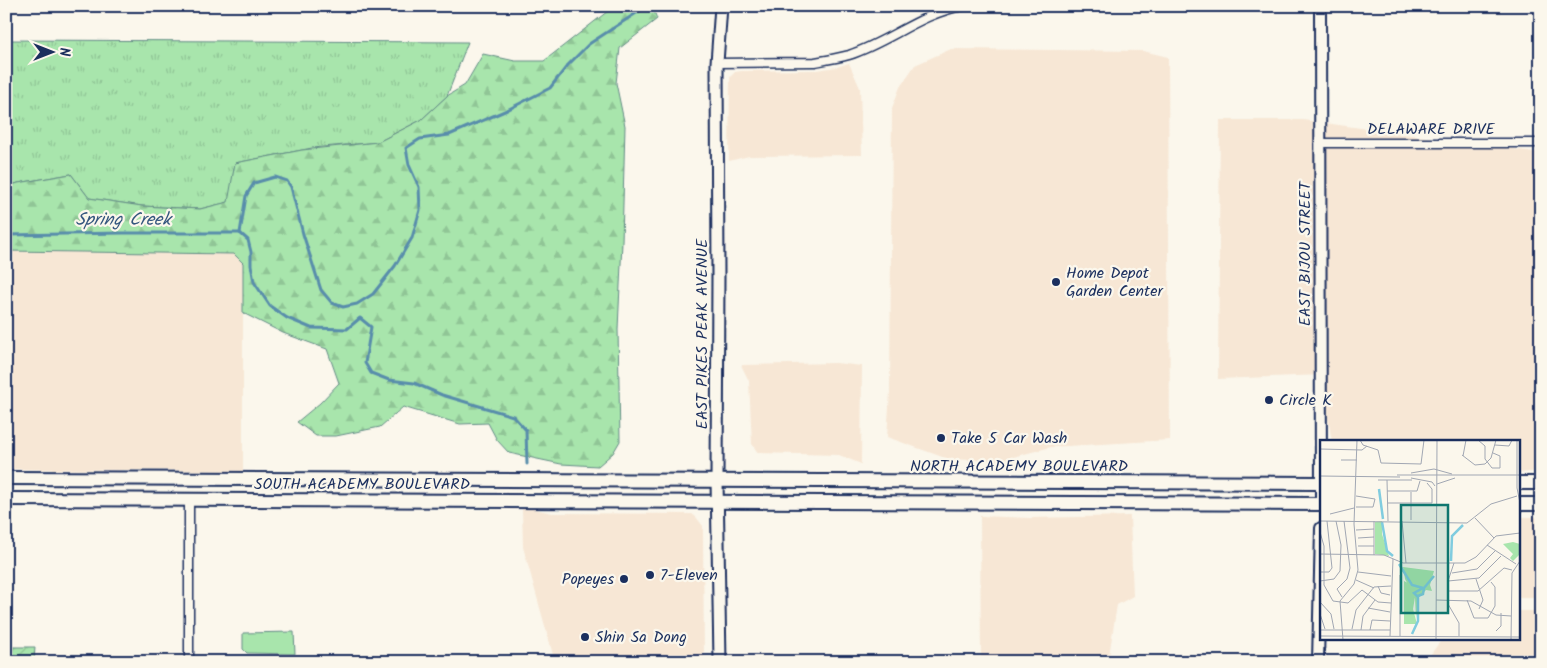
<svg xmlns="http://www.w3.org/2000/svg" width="1547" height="668" viewBox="0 0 1547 668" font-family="Kalam,sans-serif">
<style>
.built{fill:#f7e7d5}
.grass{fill:url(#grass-tufts);stroke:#628a85}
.forest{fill:url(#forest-firs);stroke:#628a85}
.park{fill:#a8e5ac;stroke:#628a85}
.garden{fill:url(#garden-furrows);stroke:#628a85}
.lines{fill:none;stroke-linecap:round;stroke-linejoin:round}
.stream{stroke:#588dab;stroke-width:3}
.minor-casing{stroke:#1b2f5e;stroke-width:11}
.tertiary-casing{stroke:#1b2f5e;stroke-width:14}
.secondary-casing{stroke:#1b2f5e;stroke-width:15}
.trunk-casing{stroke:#1b2f5e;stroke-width:16}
.minor{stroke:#fbf7ec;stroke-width:8}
.tertiary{stroke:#fbf7ec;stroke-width:10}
.secondary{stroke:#fbf7ec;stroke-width:11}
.trunk{stroke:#fbf7ec;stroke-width:12}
.poi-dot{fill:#1b2f5e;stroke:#fbf7ec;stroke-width:2}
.labels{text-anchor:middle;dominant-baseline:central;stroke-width:4.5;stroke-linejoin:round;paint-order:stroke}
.street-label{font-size:16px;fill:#1b2f5e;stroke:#fbf7ec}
.poi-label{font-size:16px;fill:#1b2f5e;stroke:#fbf7ec;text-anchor:start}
.water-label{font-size:18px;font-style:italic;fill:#34567e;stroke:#fbf7ec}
.inset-river{fill:none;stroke:#80ccdf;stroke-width:2.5}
.inset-road{fill:none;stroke:#a1a7b3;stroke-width:1}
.view{fill:#0f766e;fill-opacity:0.15;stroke:#0f766e;stroke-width:2.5}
.inset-edge{fill:none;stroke:#1b2f5e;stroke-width:2.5}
</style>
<defs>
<pattern id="grass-tufts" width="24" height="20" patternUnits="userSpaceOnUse" patternTransform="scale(1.25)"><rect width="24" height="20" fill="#a8e5ac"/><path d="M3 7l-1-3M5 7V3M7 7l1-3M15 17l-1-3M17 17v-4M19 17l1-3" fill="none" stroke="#90c596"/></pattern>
<pattern id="forest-firs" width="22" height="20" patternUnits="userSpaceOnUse" patternTransform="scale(1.25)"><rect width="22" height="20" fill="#a8e5ac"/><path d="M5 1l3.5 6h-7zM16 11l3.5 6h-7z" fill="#90c596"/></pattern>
<pattern id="garden-furrows" width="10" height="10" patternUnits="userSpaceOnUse" patternTransform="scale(1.25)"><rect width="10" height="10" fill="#a8e5ac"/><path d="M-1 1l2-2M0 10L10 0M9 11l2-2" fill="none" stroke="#90c596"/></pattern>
</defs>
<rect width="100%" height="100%" fill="#fbf7ec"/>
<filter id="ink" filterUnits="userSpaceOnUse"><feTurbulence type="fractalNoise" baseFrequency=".02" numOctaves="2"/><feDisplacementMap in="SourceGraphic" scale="10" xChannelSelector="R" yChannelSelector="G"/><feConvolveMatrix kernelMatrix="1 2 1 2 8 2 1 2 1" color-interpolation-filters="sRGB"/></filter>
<g filter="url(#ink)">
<g class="built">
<polygon points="951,49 1143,51 1168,57 1170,440 1051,447 998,461 948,459 887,437 890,392 892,108 900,87 915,65"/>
<polygon points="849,63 860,88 862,155 749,156 729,161 730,77 735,72 742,71 816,70 837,67"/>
<polygon points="1220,120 1303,120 1541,153 1541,471 1518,473 1518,442 1332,442 1321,375 1218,379"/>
<polygon points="6,251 234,254 243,263 243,471 6,469"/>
<polygon points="836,363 862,366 861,464 839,455 758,453 752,444 749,381 741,365"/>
<polygon points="522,509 534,509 552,513 692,514 696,517 703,526 704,662 555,662 523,547"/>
<polygon points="980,516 1030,518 1130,516 1133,596 1117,605 1108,662 981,662"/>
<rect x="1518" y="517" width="23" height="80"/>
<polygon points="1518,611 1541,611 1541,662 1425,662 1442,639 1518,639"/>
</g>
<polygon class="grass" points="6,40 468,42 447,96 421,120 378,142 312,148 235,163 229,202 200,209 142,206 89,198 71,174 18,183 6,187"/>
<polygon class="forest" points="616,6 652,6 657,19 620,48 616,83 625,126 622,242 618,329 620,441 613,453 598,466 561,464 509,453 497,440 488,423 460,424 403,407 380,427 336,436 316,436 297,422 320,403 339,383 327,349 283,333 243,313 243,263 234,254 6,251 6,187 18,183 71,174 89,198 142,206 200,209 228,202 235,163 302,150 378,142 421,120 447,96 465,85 483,54 515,61 544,61 608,11"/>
<polygon class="park" points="294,632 295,654 247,653 243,649 243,633"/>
<polygon class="garden" points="6,647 35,647 34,662 6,662"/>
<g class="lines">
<g class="stream">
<polyline points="240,233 246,196 254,183 275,177 287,181 291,187 303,234 321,290 332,303 343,307 357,304 373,294 395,266 412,238 420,210 419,187 409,165 406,148 420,139 449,135 507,110 550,88 568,65 589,44 647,6"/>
<polyline points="240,233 248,240 251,252 251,265 254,282 270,306 287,318 311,328 347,329 360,318 371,327 365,363 371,373 389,380 414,383 442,395 513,416 526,430 527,464"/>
<polyline points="6,235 123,233 240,233"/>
</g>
<g class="minor-casing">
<g id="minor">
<path d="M717,63L815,62C826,60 838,58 849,55C889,42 921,13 963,6"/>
<polyline points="1320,143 1541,143"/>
<polyline points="189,500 189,662"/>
</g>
</g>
<g class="tertiary-casing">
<g id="tertiary">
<polyline points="1320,6 1321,503"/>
<polyline points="1318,662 1321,528"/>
</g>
</g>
<g class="secondary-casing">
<polyline id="secondary" points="720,662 717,480 718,276 717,63 721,6"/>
</g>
<g class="trunk-casing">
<g id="trunk">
<polyline points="6,478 1321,483"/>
<polyline points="1518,483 1541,483"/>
<polyline points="6,499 1321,504"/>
<polyline points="1518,504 1541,504"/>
</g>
</g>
<use href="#minor" class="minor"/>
<use href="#tertiary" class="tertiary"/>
<use href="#secondary" class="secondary"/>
<use href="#trunk" class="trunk"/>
</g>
</g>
<g class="poi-dot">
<circle cx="1056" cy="282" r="5"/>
<circle cx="1269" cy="400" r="5"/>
<circle cx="941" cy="438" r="5"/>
<circle cx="650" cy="575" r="5"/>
<circle cx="624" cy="579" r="5"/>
<circle cx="585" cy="637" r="5"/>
</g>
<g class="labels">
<g class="street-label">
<text x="1431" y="129">DELAWARE DRIVE</text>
<text transform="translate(1305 254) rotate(-90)">EAST BIJOU STREET</text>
<text transform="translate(702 334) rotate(-90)">EAST PIKES PEAK AVENUE</text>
<text x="1019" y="466">NORTH ACADEMY BOULEVARD</text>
<text x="362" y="484">SOUTH ACADEMY BOULEVARD</text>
</g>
<g class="poi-label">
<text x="1066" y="273">Home Depot<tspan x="1066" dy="18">Garden Center</tspan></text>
<text x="1279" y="400">Circle K</text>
<text x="951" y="438">Take 5 Car Wash</text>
<text x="660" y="575">7-Eleven</text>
<text x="614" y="579" text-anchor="end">Popeyes</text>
<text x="595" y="637">Shin Sa Dong</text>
</g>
<g class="water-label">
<text x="123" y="220">Spring Creek</text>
</g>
</g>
<g transform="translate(1320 440)">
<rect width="200" height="200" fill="#fbf7ec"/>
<path d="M84,141L90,144L95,157L93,169L97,184H84Z" fill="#a8e5ac"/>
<path d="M83,127L114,131L110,145L112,151L106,150L99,157L96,178L95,158L85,139Z" fill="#a8e5ac"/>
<path d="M62,81V94L69,116L55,114V82ZM193,102L200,104V114L193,121L190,118L193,114L183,104Z" fill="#a8e5ac"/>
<path class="inset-river" d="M59,49L63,79M62,82L67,111L73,116M131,121L132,96L143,85M79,124L92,145L103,148L94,153L98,157M98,156L103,154L104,148L114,136M92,194L98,181V157"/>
<path class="inset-road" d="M40,0L43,5L58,10L61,23L101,24L104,0M158,0L165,6V19L172,28H180V16L173,13M197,0V48L200,63M175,5L189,6L192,0M0,9L42,10L47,6M142,15L155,25L165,24L171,18L176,0M0,16V0M143,16L146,0M21,20H37M91,33L114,29L132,34M77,35H200M0,36L80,37M91,38L112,42L115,46M58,40H92M67,40L68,81M107,43L112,49V63M117,44L135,38M67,51H97L100,41M36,56L55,59L53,67H36M68,63H112M10,74L34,68M155,78L174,98M91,80V52M0,81L147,83L171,64L197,56M54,81V115M82,81L86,123M36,90L54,89M0,92L4,106V145L13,161L28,163L42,150L58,162L71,163M38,98L54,97M167,105L196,124M38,106H54M0,114L64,115L83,123H145L156,117L176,96L200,93M134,123L128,141V164L139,183V196M0,132H9L12,128L7,81M38,132L71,136M132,133L157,129L175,111M80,135V196M156,139L163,160L159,169M36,140L54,148M0,141L14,139L20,131L21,105L16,81M128,141L159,138L181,116M58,146L61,153L70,155M128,151H158L184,128L192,130M22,157L17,149L27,139L30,128L24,81M116,160L151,161L176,175L191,176M147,160L154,178H168L175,166V147L171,142M0,162L11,174L14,189M48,168L70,172M0,174L5,189M179,188L176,191L181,186V173M32,189L36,170L54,147L71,146M0,190H70M41,190L43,176L55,160M50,190L52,180L70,181M0,196L200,197M70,196L73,119M23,200L20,161L34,144L38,130L34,84L37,0M116,200L117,0M191,200L192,133L200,121"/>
<path class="view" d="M81,65H128V173H81Z"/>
<rect width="200" height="200" class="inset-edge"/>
</g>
<rect width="1547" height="668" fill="none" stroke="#fbf7ec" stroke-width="25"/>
<rect x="12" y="12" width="1522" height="643" fill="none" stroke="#1b2f5e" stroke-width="2" filter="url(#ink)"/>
<g transform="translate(52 52) rotate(90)" stroke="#fbf7ec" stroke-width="4" paint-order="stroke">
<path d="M0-4L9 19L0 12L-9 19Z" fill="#1b2f5e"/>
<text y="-8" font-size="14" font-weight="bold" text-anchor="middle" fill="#1b2f5e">N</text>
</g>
</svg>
